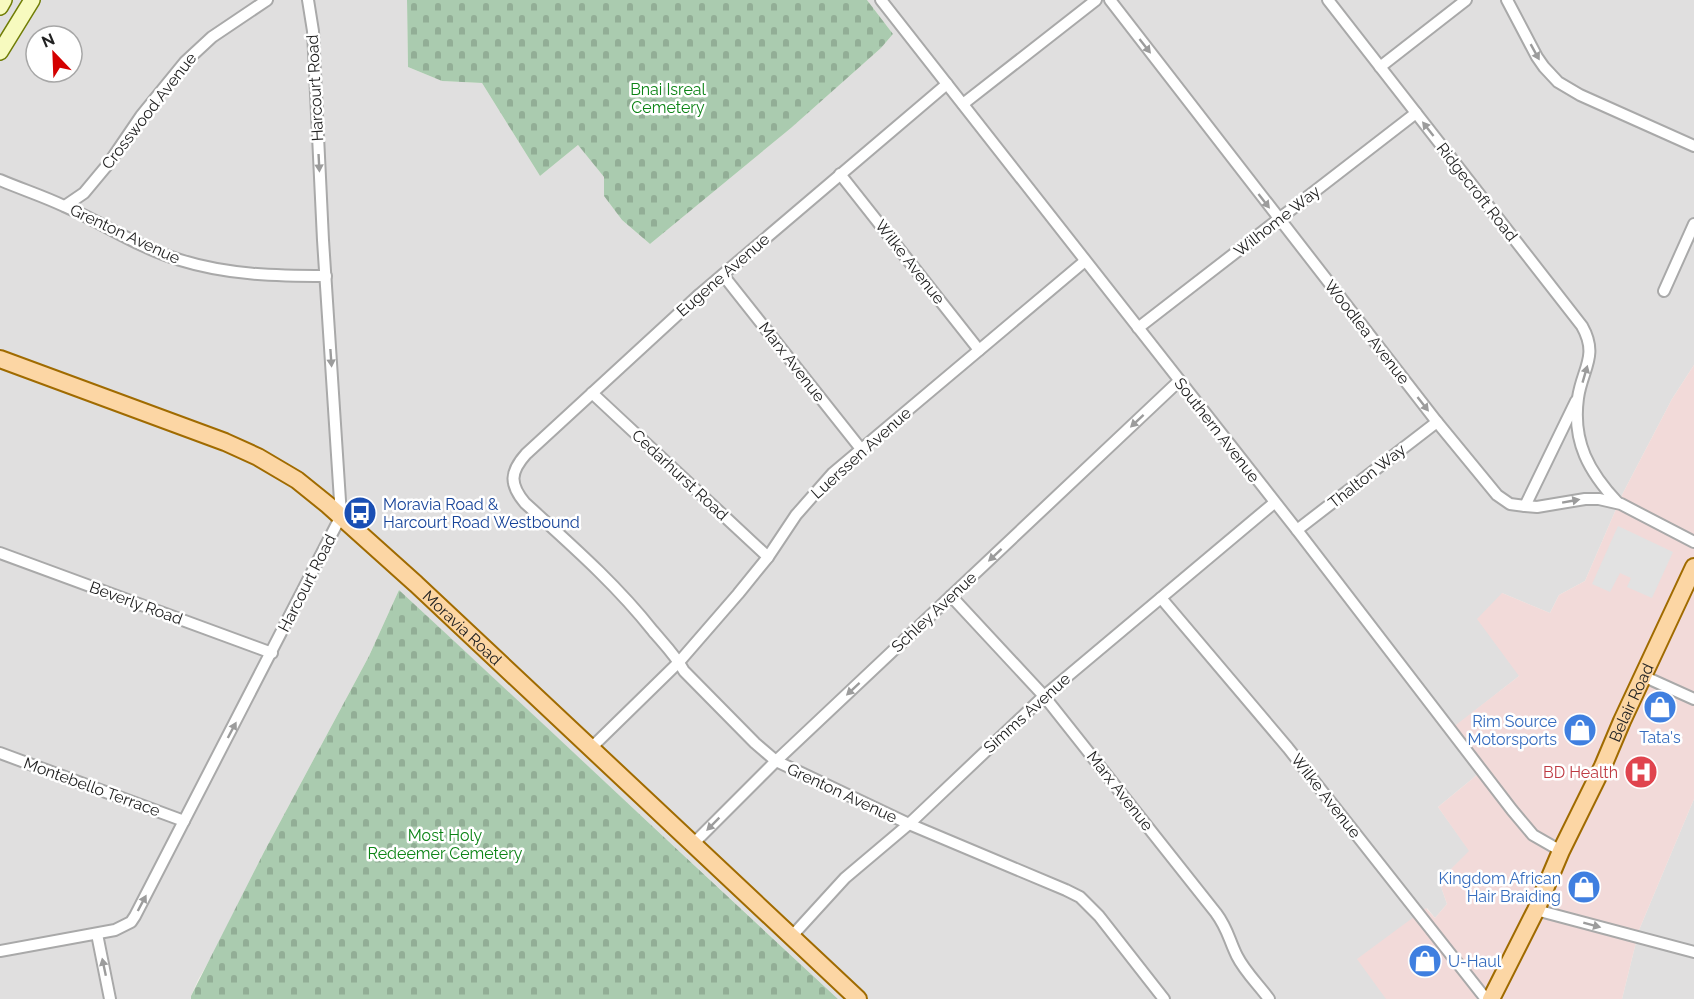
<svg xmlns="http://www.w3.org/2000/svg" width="1694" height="999" viewBox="0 0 1694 999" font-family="Raleway,sans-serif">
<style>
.residential{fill:#e0dfdf;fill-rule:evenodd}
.commercial{fill:#f2dad9}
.cemetery{fill:url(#cemetery-stones)}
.parking{fill:#e2e2e2}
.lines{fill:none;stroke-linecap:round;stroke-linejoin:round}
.minor-casing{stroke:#a9a9a9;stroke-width:14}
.secondary-casing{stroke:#707d05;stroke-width:18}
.primary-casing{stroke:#a06b00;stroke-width:20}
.minor{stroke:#fff;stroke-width:10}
.secondary{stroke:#f7fabf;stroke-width:15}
.primary{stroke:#fcd6a4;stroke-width:16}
.oneway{fill:#9c9c9c}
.labels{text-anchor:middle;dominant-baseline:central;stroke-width:5;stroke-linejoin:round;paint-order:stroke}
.street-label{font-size:16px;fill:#222;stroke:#fff}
.park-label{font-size:16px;fill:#0c8416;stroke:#fff}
.transit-label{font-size:16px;fill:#164399;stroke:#fff;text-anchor:start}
.shop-label{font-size:16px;fill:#366cbe;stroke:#fff;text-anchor:end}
.health-label{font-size:16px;fill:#be3a42;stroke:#fff;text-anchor:end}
</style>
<defs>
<pattern id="cemetery-stones" width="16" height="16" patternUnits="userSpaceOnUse" patternTransform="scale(1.5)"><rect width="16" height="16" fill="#aacbaf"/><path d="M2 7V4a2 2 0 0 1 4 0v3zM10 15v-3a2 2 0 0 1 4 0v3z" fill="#92ae96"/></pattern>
</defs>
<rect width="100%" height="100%" fill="#f2efe9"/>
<g class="residential">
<path d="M0,0H407L408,67L442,81L482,83L540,176L578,145L604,177V196L622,220L650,244L791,128L881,48L893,34L867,0H1694V365L1672,399L1623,493L1585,581L1559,595L1550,613L1502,593L1519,676L1453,728L1483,770L1438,807L1470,851L1439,881L1447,904L1435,918L1427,908L1386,999H838L399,590L369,656L264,852L213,954L198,980L191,996V999H0ZM36,36H72V72H36Z"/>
<polygon points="1694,799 1694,999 1622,999 1639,930"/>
</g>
<polygon class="commercial" points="1694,365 1694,799 1639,930 1622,999 1386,999 1357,959 1426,908 1435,918 1447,904 1439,881 1469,851 1438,807 1483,770 1452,728 1519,676 1477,619 1502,593 1550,613 1559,595 1585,581 1623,493 1672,399"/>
<g class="cemetery">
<polygon points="407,0 867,0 893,34 881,48 791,128 650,244 622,220 604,196 604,177 578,145 540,176 482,83 442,81 408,67"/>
<path d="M399,590C546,726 691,863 838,999H191V996L264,852L369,656Z"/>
</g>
<polygon class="parking" points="1618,526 1673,552 1652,598 1627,587 1631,578 1620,573 1610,592 1592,584"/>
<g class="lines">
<g class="minor-casing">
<g id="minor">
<polyline points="881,0 1297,530 1512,810 1533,835 1561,851"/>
<polyline points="1110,0 1437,422 1497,495 1510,504 1525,506 1537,507 1585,499 1599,499 1621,504 1694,542"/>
<path d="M1328,0L1582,326C1599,356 1582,369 1578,398C1572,442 1589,472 1618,503"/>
<polyline points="1507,0 1537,57 1544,67 1558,82 1580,95 1694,146"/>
<polyline points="1380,67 1466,0"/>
<path d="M947,84L700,294L526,454C510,472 509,484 525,503C570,544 615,583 653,631C664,644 676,656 684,671L755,743L776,761L909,824L1066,890L1080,897L1099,916L1164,999"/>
<polyline points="963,104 1096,0"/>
<polyline points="840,174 979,350"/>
<path d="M0,180C21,189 43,196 64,206C103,223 139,248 180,260C228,275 276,276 326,276"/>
<polyline points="65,206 84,193 109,163 141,116 185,62 212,37 267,0"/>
<polyline points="723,275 861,449"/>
<polyline points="1664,291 1694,224"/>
<polyline points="1138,328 1416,113"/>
<polyline points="592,393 768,557"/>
<polyline points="1525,506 1576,401"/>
<polyline points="1297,530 1437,422"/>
<polyline points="0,553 272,653"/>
<path d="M951,596L1044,696L1216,913C1228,929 1229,940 1237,956C1245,972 1259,985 1269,999"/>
<polyline points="1161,598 1288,748 1486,999"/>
<polyline points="1643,676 1694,699"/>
<polyline points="591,748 679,662 738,594 768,557 796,515 833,473 1085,261"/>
<polyline points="0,753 184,821"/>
<polyline points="692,845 776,761 1179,381"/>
<polyline points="1536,910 1694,952"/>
<polyline points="97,934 110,999"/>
<polyline points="792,936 845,878 909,824 1044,696 1274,503"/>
<polyline points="0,951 115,930 131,922 135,916 341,516 323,240 313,31 308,0"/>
</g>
</g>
<g class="secondary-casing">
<g id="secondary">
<polyline points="0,7 4,0"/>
<polyline points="0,52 32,0"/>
</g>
</g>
<g class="primary-casing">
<g id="primary">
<path id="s1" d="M0,359L225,442L258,457L297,480L328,505L416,584L858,999"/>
<path id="s2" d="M1491,999L1536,910L1561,851L1603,766L1622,721L1694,567"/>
</g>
</g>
<use href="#minor" class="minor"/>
<use href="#secondary" class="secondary"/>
<use href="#primary" class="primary"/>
</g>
<defs><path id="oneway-solid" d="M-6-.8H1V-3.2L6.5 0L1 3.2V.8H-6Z" transform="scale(1.5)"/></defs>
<g class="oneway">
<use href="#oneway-solid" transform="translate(1145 46) rotate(52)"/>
<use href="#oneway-solid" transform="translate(1535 52) rotate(61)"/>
<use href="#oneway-solid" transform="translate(1428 129) rotate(-128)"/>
<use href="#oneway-solid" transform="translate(319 163) rotate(87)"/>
<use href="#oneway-solid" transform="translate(1264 201) rotate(52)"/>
<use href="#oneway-solid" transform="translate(331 358) rotate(86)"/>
<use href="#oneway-solid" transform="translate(1585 374) rotate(-74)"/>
<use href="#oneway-solid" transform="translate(1423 404) rotate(52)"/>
<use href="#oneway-solid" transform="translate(1137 421) rotate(137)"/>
<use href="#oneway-solid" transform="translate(1571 501) rotate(-10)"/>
<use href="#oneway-solid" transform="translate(995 555) rotate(137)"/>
<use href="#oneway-solid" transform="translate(853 689) rotate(137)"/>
<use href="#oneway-solid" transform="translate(232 730) rotate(-62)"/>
<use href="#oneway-solid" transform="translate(713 824) rotate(135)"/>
<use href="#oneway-solid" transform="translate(142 903) rotate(-62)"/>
<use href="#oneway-solid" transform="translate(1592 925) rotate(15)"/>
<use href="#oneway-solid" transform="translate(104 967) rotate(-102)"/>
</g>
<defs>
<g id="bus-disc" transform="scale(1.725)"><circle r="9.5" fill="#1a4fb4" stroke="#fff"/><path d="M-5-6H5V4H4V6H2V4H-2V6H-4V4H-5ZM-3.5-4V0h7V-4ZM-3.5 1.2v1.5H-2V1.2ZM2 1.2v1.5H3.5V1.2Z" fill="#fff"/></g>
<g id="shop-disc" transform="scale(1.725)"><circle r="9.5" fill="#3f7fe0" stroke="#fff"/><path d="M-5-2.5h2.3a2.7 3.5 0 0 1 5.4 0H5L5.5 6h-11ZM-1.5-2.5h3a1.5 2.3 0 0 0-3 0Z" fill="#fff"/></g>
<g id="hospital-disc" transform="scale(1.725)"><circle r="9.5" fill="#e0444e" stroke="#fff"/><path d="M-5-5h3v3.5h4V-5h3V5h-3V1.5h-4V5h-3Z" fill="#fff"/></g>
</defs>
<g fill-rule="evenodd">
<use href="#bus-disc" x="360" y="513"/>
<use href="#shop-disc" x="1660" y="707"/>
<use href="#shop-disc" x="1580" y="730"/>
<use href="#hospital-disc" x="1641" y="772"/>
<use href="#shop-disc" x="1584" y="887"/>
<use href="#shop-disc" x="1425" y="961"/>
</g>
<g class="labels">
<g class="street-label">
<text transform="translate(315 88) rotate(-93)">Harcourt Road</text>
<text transform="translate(149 111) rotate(-52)">Crosswood Avenue</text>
<text transform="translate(1477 192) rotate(52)">Ridgecroft Road</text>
<text transform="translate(1277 221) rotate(-38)">Wilhome Way</text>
<text transform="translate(125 234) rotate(25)">Grenton Avenue</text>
<text transform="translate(910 262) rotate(52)">Wilke Avenue</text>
<text transform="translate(723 275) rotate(-41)">Eugene Avenue</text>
<text transform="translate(1367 332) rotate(52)">Woodlea Avenue</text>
<text transform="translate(792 362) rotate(52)">Marx Avenue</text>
<text transform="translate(1217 430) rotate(52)">Southern Avenue</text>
<text transform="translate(861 453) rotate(-42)">Luerssen Avenue</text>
<text transform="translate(680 475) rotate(43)">Cedarhurst Road</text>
<text transform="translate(1367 476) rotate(-38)">Thalton Way</text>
<text transform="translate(307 583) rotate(-63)">Harcourt Road</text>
<text transform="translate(136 603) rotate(20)">Beverly Road</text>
<text transform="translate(934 612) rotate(-43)">Schley Avenue</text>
<text stroke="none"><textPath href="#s1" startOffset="543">Moravia Road</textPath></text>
<text stroke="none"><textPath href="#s2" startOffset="328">Belair Road</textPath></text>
<text transform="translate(1027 713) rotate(-42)">Simms Avenue</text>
<text transform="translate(92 787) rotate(20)">Montebello Terrace</text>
<text transform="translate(1120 791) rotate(52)">Marx Avenue</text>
<text transform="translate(842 793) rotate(25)">Grenton Avenue</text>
<text transform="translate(1326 796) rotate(52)">Wilke Avenue</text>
</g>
<g class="park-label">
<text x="668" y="89">Bnai Isreal<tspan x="668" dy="18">Cemetery</tspan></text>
<text x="445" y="835">Most Holy<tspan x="445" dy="18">Redeemer Cemetery</tspan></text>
</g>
<g class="transit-label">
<text x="383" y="504">Moravia Road &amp;<tspan x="383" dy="18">Harcourt Road Westbound</tspan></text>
</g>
<g class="shop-label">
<text x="1557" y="721">Rim Source<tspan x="1557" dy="18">Motorsports</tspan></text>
<text x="1660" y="737" text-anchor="middle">Tata's</text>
<text x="1561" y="878">Kingdom African<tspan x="1561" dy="18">Hair Braiding</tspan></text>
<text x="1448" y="961" text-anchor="start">U-Haul</text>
</g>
<g class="health-label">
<text x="1618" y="772">BD Health</text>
</g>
</g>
<g transform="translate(54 54) rotate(337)"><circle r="28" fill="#ffffff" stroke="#a7a7a7" stroke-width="1.5"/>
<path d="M0-4.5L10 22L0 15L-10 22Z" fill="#d40000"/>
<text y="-9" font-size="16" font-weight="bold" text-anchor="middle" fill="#222222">N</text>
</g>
</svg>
